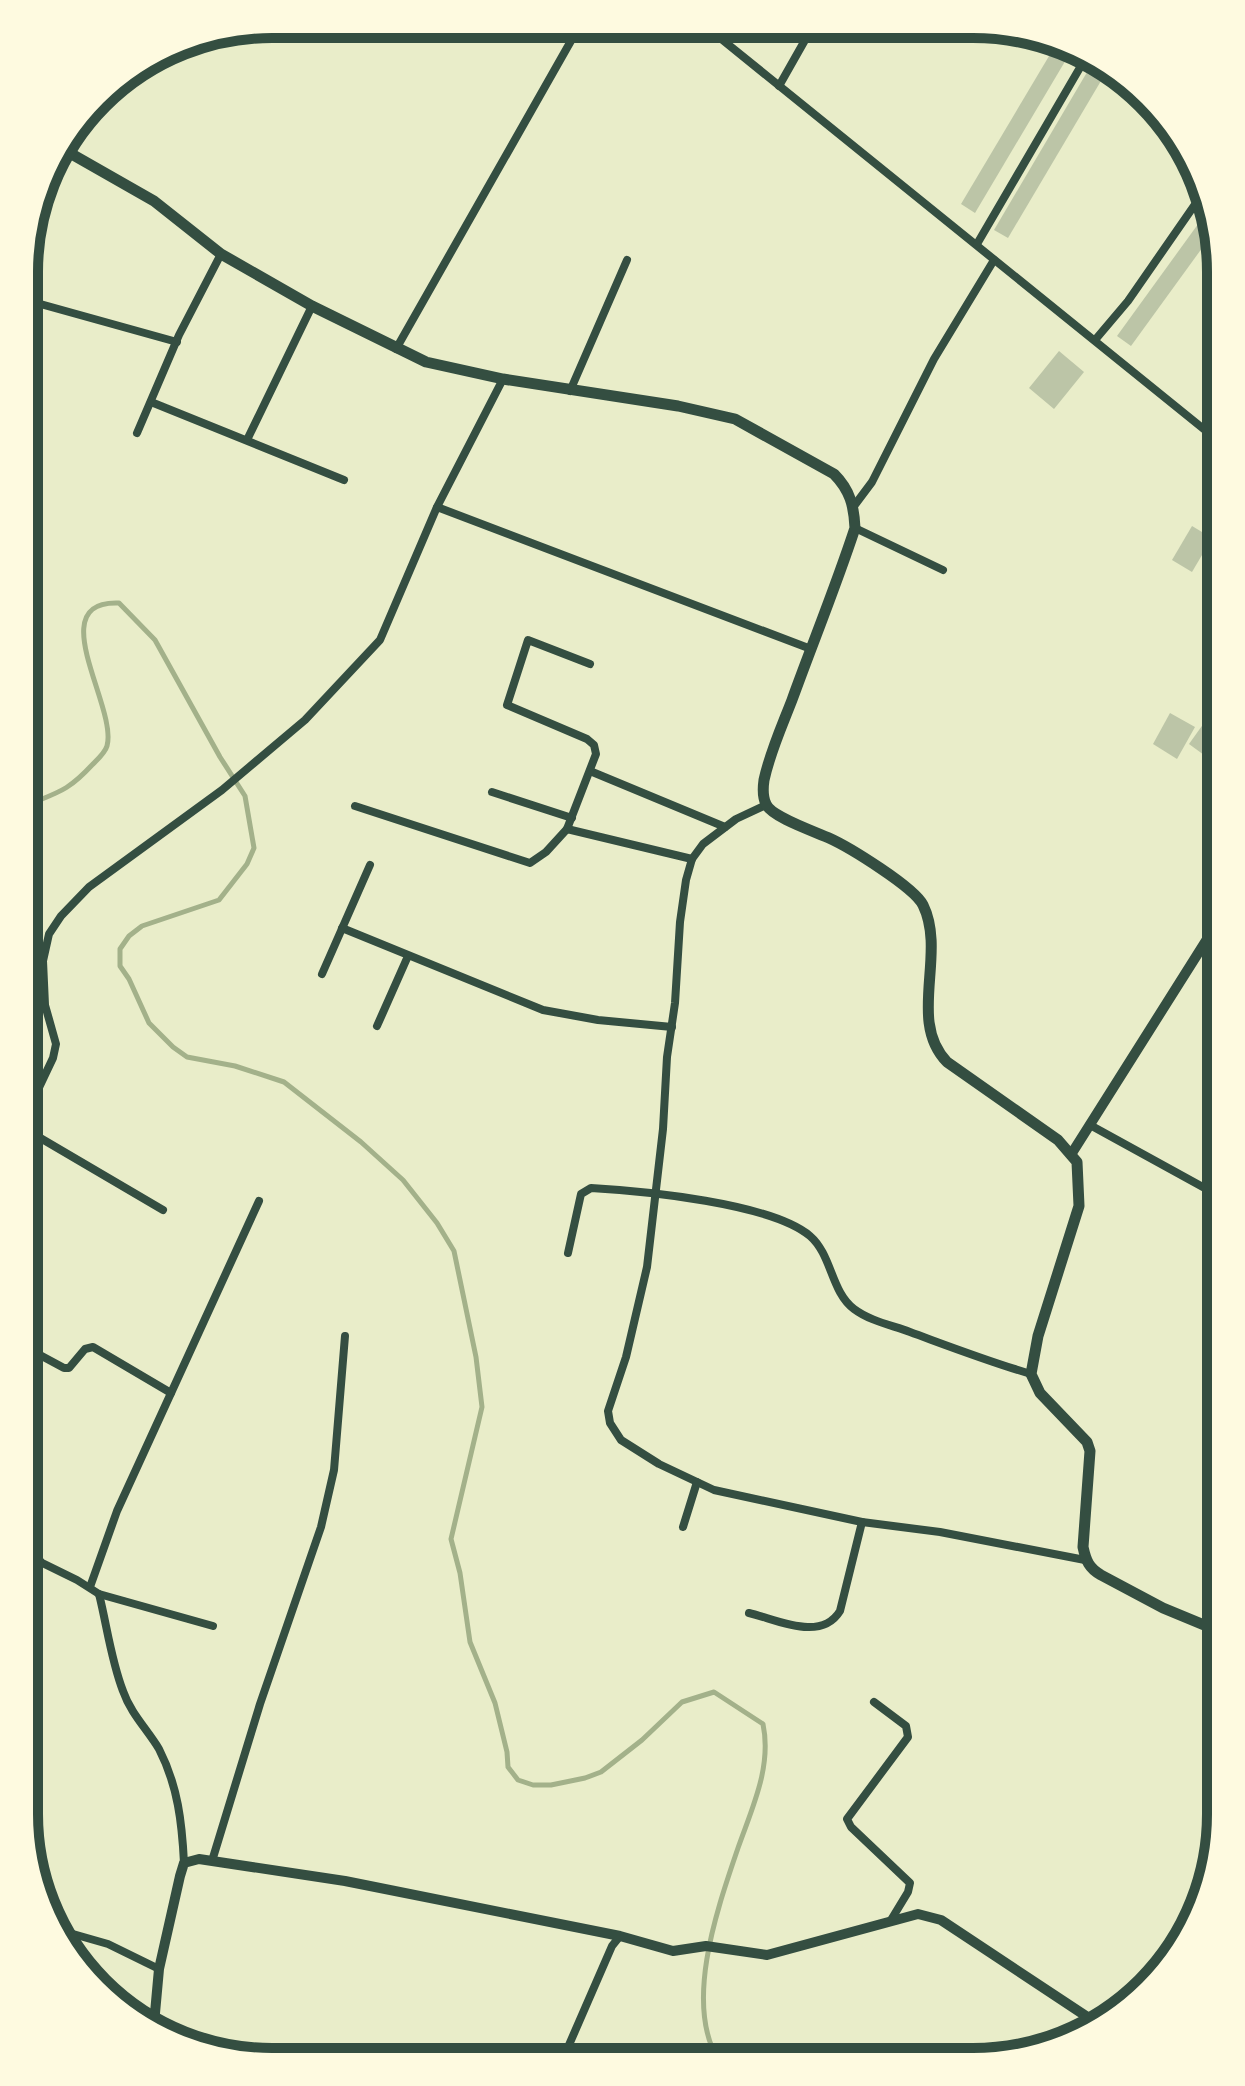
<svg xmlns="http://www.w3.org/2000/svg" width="1245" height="2086" viewBox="0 0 1245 2086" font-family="Jost,sans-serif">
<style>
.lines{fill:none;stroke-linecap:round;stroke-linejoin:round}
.stream{stroke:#a3b18a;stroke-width:5}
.building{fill:#bcc5a7}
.minor{stroke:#344e41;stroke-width:8}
.tertiary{stroke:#344e41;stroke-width:10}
.secondary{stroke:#344e41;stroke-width:11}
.rim{fill:none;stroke:#344e41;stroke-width:10}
</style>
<rect width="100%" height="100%" fill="#e9edc9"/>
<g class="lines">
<path class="stream" d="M25,806C58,792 67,792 92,765C97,760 105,753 107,746C118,707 41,600 119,603L155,640L220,757L245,796L254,848L247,864L219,900L142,926L129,936L120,949V966L129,979L149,1023L173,1047L187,1057L235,1066L284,1082L361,1142L403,1180L437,1223L454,1251L476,1357L482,1407L451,1539L460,1573L470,1642L495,1703L507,1752L508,1767L518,1780L533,1785H551L585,1778L601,1772L642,1740L682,1702L714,1692L763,1724C772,1767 752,1808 738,1848C718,1907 683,2004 719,2061"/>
</g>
<g class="building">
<polygon points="1055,46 1070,53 975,213 961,204"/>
<polygon points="1093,62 1108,69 1008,238 994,230"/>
<polygon points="1209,209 1213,233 1131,346 1117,336"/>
<polygon points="1059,351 1084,372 1054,409 1029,388"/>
<polygon points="1192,526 1212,538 1192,572 1172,560"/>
<polygon points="1170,713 1195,727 1177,759 1153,744"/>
<polygon points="1209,716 1221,724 1221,733 1204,755 1189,744"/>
</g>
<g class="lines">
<g class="minor">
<polyline points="704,25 1221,443"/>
<polyline points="779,86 813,26"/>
<polyline points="977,244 1085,59"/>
<polyline points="26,300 177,342"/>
<polyline points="1095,340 1128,301 1205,190"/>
<polyline points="396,349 580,25"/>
<polyline points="570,391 627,260"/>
<polyline points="151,402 344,480"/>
<polyline points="137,433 179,335 221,254"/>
<polyline points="247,440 312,306"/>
<polyline points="854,506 872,482 934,359 994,260"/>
<polyline points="437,507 503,379"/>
<polyline points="855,528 943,570"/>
<polyline points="590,771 725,827"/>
<polyline points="492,792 572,818"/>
<polyline points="766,805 736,819 703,844 692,859 686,880 680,922 675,1003 667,1057 663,1129 647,1267 626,1357 608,1411 610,1423 621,1440 659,1464 714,1490 862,1522 940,1532 1085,1560"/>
<polyline points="355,806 530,863 546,852 567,829 692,859"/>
<polyline points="567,829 596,754 594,745 587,739 507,705 528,640 590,664"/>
<polyline points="342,928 543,1010 598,1020 672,1027"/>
<polyline points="322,974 370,865"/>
<polyline points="377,1026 408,956"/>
<polyline points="25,1117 53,1058 56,1044 45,1005 43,961 49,934 61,916 89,887 222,790 305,720 380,640 437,507 811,649"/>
<polyline points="1090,1125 1221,1197"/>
<polyline points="25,1129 163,1210"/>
<path d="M568,1253L581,1194L591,1188C643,1191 771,1203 810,1236C832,1255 831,1292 854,1309C870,1321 891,1325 910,1332C951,1347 990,1362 1031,1374"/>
<polyline points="25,1347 64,1368 69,1368 85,1349 93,1347 171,1393"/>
<polyline points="683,1527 697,1482"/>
<path d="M24,1554L77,1580L99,1594C107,1626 111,1660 123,1691C131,1714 147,1729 159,1749C178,1786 182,1823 184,1863"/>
<polyline points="90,1587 117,1511 259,1201"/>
<polyline points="99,1594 213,1626"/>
<polyline points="24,1596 40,1561"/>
<path d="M749,1613C778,1620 821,1642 840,1611L862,1522"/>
<polyline points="874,1702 906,1726 908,1737 847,1819 851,1827 910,1883 908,1892 891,1920"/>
<polyline points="212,1861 260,1704 321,1527 334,1470 345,1336"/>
<polyline points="59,1930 108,1944 159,1969"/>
<polyline points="562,2061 612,1946 620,1936"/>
</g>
<g class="tertiary">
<polyline points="1072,1153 1221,917"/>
<polyline points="154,2024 159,1969 180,1876 184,1863 199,1859 345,1881 620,1936 673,1951 706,1946 767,1955 918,1914 941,1920 1095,2022"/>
</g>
<path class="secondary" d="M61,148L154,201L221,254L312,306L426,362L503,379L678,406L735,419L834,474C850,490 854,506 855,528C836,586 813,642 792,700C782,726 770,752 764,780C763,787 763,798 766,804C771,817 816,832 829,838C849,847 914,887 923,905C947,954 907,1021 947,1062L1058,1140L1077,1162L1079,1206L1038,1336L1031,1374L1040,1393L1087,1442L1090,1451L1083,1547C1086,1561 1089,1568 1101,1575L1163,1608L1221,1632"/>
</g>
<path d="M0 0H1245V2086H0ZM272 38H973A234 234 0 0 1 1207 272V1814A234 234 0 0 1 973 2048H272A234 234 0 0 1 38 1814V272A234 234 0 0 1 272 38Z" fill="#fefae0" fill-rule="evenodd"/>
<path class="rim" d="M272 38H973A234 234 0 0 1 1207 272V1814A234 234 0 0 1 973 2048H272A234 234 0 0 1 38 1814V272A234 234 0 0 1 272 38Z"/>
</svg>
